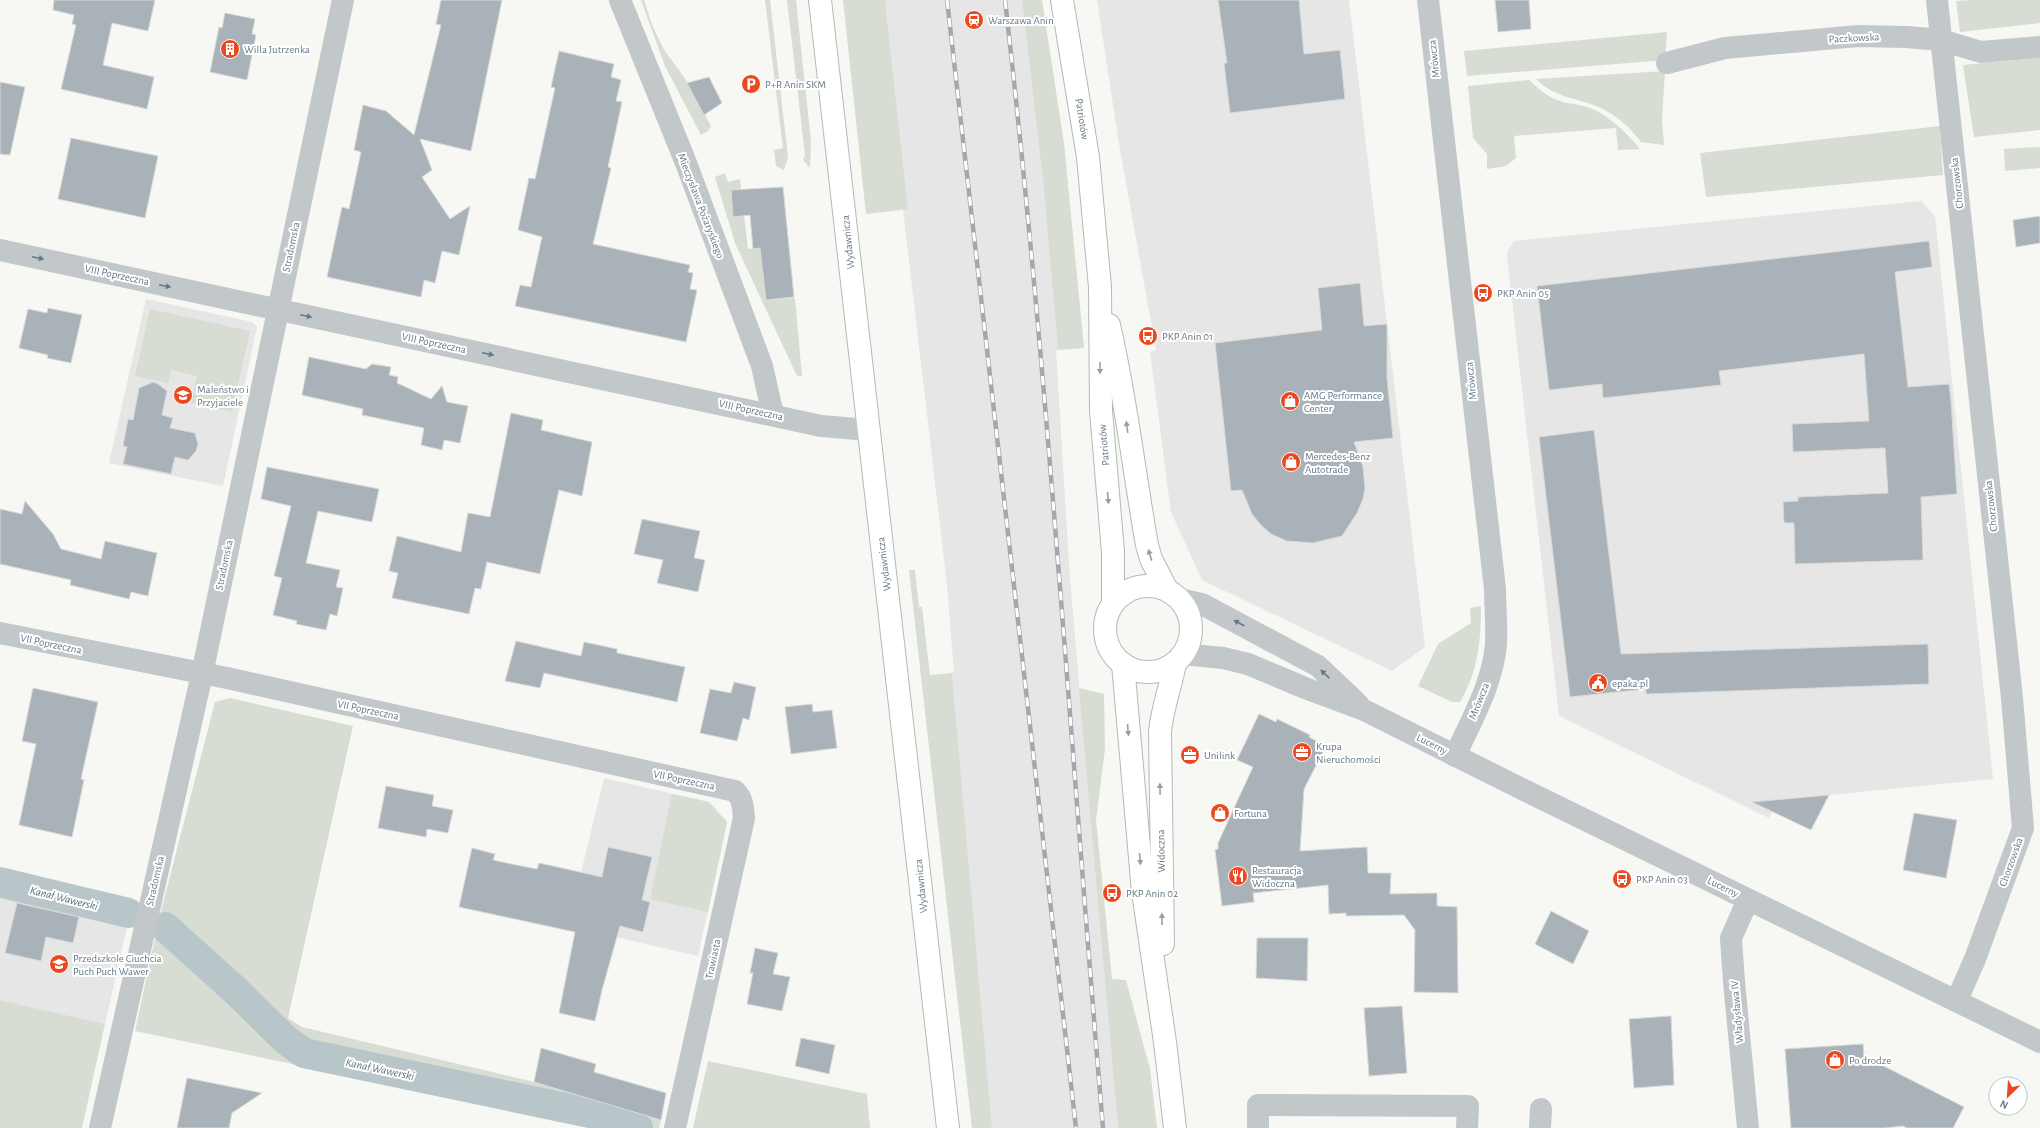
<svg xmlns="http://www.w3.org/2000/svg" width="2040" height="1128" viewBox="0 0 2040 1128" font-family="'Alegreya Sans',sans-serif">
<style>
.built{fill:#e5e6e5}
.green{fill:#d7ddd3}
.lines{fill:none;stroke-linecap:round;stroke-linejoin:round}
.canal{stroke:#b8c6c9;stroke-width:30}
.building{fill:#a9b2b8;stroke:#d9d9d7}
.major-casing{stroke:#b3b9bd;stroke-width:24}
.minor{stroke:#c2c7ca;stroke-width:22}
.major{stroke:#fff;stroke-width:22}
.rail-casing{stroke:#a1a9ae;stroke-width:4.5}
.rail{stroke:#fff;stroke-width:3;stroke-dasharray:9;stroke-linecap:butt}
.oneway{fill:#657986}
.oneway2{fill:#93a1aa}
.labels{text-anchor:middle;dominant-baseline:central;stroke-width:4;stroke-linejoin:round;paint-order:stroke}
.poi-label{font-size:11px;fill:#657986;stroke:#fff;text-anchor:start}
.street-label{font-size:11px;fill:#657986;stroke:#fff}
.water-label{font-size:12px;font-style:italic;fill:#5c747c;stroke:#fff}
</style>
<rect width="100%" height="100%" fill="#f7f7f4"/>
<g class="built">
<polygon points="885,0 1022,0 1043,181 1058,350 1056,351 1070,579 1118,1128 992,1128 952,673 954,672 947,585 904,218 903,209 908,209"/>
<polygon points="1097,0 1349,0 1425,647 1392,671 1202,580 1171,512 1150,352 1156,350 1118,138"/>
<polygon points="1921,201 1935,216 1993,779 1778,800 1769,818 1559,716 1507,256 1508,250 1514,241"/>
<polygon points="146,299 252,322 257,327 223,486 109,463"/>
<polygon points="604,778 709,802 727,822 698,956 568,926"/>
<polygon points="0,899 127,927 105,1024 0,1000"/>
</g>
<g class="green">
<polygon points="641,0 644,0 652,25 664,50 684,77 711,126 708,131 701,135 665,66"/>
<polygon points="765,0 770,0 788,157 784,170 776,166 774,150 783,148"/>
<polygon points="787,0 796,0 811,142 810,168 803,160 805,155"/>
<polygon points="843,0 885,0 908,209 866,214"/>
<polygon points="1022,0 1042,0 1064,143 1084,348 1058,350 1043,181"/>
<polygon points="1971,0 2040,0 2040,23 1960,32 1956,1"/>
<polygon points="1667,32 1665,60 1467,76 1464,51"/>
<polygon points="2040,58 2040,130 1974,137 1963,65"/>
<path d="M1665,71L1662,120L1664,145L1641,142C1629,126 1618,117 1601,108C1577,97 1556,99 1536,79Z"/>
<path d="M1529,80C1538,88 1546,96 1557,100C1567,104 1579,104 1590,108C1610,116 1626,132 1640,149L1618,150L1616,128L1514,136L1516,158L1506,166L1487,169V154L1473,138L1468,86Z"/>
<polygon points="1940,126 1943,175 1706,197 1700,153"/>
<polygon points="2040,147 2040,168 2005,171 2004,149"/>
<polygon points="725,173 728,182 740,179 741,189 731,190 733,216 744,215 748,249 760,248 766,300 795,298 802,376 797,376 735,243 715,177"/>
<polygon points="150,309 250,331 232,412 191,403 197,376 171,370 168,383 135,376"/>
<polygon points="909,570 915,570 919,607 922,607 930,675 952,673 992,1128 972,1128"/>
<path d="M1481,606C1481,641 1478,672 1460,702H1452L1418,686L1438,644L1471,623L1470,608Z"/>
<polygon points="1079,688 1104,694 1105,749 1096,820 1112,979 1126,980 1150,1069 1157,1128 1118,1128"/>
<polygon points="230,698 353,726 288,1018 302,1027 534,1082 661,1120 659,1128 599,1128 135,1031 160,915 215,702"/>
<polygon points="672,794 709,802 727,822 708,912 650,899"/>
<polygon points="0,868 132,898 127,927 0,899"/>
<polygon points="0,1000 105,1024 82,1128 0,1128"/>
<polygon points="708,1061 867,1094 870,1128 693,1128"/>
</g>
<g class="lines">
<g class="canal">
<polyline points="0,882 128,913"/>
<polyline points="165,927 236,991 286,1040 304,1053 623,1120 638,1128"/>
</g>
</g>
<g class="building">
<polygon points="54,0 155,0 148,31 112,23 103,65 154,77 147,109 61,89 76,25 72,24 74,15 53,10"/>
<polygon points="441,0 502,0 471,151 420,139 432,170 422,177 450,219 470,206 459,255 442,251 435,283 424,280 421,297 327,277 342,207 349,209 361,152 354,150 363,105 386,111 414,135 441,25 436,24"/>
<polygon points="1218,0 1299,0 1304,54 1340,50 1345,99 1230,113 1224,63 1227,63"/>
<polygon points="1495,0 1529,0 1531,29 1498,32"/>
<polygon points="225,13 255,19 252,34 256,35 247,80 210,72 219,27 222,28"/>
<polygon points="559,51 614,64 611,77 621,80 616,101 622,102 608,167 611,168 593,244 690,265 688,272 693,273 690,289 697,290 686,342 515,306 520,285 531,287 542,237 518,230 529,178 535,179 555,88 551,87"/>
<polygon points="709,77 722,103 704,115 687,83"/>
<polygon points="0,82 25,87 10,155 0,154"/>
<polygon points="71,138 158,156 145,218 58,199"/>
<polygon points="783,187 794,297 766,300 760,248 753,249 750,215 733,217 731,190"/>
<polygon points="2040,216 2040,243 2016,247 2013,220"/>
<polygon points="1929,241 1932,267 1895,272 1908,387 1949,384 1951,401 1957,494 1921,497 1923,560 1795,564 1794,523 1784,523 1783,502 1798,501 1798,497 1888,493 1885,448 1793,452 1792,424 1869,421 1864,354 1719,371 1721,385 1603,398 1602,384 1549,390 1537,286"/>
<polygon points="1360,283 1364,326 1387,324 1387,378 1393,438 1354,442 1363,467 1365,488 1363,499 1357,513 1342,536 1313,543 1287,541 1271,534 1260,524 1252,514 1242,490 1231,491 1215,343 1322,330 1318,288"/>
<polygon points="48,308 82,315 71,363 47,358 48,355 19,348 28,309 47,313"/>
<polygon points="309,357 366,369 372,364 391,367 389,375 398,377 397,383 431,399 442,386 447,402 468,406 460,443 444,440 442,450 421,445 424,428 362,415 363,409 302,395"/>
<polygon points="153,382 158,384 167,391 162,415 173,418 170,428 195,433 198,444 196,451 188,460 175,457 171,474 123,464 127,447 123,446 128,419 133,420 139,388"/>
<polygon points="511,413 543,420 541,430 592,442 582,496 559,490 540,574 487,562 481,589 475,588 469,614 392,598 398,573 389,571 397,536 461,552 468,513 490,517"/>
<polygon points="1594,430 1621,654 1928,644 1929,684 1646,694 1646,689 1570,697 1539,437"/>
<polygon points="267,467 379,489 372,522 318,511 306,563 340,570 336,587 343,588 337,616 330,614 326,630 296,624 297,621 273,615 282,578 274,576 291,506 261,499"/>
<polygon points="25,501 53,534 61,549 101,559 105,541 157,553 148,596 131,592 129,599 70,585 71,580 0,564 0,509 22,514"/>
<polygon points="642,519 700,531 694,558 705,560 698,592 657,583 663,560 634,554"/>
<polygon points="516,641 581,656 584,642 617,649 617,653 685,667 677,702 544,673 540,688 505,681"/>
<polygon points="734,682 756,687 749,720 743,718 737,741 700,733 710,689 731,693"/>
<polygon points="33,688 98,702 81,779 84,780 72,837 19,825 36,744 22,741"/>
<polygon points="812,704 813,712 832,710 837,748 791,754 785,707"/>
<polygon points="1259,714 1276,722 1277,719 1310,735 1309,737 1326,746 1304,789 1300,851 1367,847 1368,873 1391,873 1390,894 1437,893 1437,906 1457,907 1458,993 1414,992 1415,930 1404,915 1346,916 1346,913 1329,914 1328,885 1253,893 1254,902 1222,906 1215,850 1218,849 1218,843 1253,767 1237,760"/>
<polygon points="386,786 434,795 432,806 453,810 448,833 427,829 426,837 378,828"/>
<polygon points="1829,795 1811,830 1752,802"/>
<polygon points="1914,813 1957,820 1946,878 1903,870"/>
<polygon points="608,847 652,857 642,900 650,902 643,932 620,926 602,990 595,1021 559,1013 575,932 459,907 472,848 495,854 493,860 516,865 537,869 539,863 602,877"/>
<polygon points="17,903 79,917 73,943 46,937 41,961 5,953"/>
<polygon points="1551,911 1589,931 1573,964 1535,944"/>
<polygon points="1257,938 1308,938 1307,981 1256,978"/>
<polygon points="755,948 778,953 773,974 790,977 782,1011 747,1004 753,973 750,973"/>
<polygon points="1402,1006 1407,1073 1369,1076 1364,1008"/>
<polygon points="1671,1016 1674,1085 1634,1088 1629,1019"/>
<polygon points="801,1038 835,1045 829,1074 795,1066"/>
<polygon points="1863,1044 1864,1056 1964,1107 1953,1128 1907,1128 1903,1126 1884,1128 1791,1128 1785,1049"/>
<polygon points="541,1048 596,1064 594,1072 666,1093 661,1120 534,1082"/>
<polygon points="187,1078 262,1093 232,1113 229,1128 177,1128"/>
</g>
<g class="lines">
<g class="major-casing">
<g id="major">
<polyline points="820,0 948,1128"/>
<polyline points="1062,0 1088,157 1100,287 1101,411 1113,552 1113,603"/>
<path d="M1109,325C1126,398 1134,472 1147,545L1151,559L1167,590"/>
<circle cx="1148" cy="629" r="43"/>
<polyline points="1123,664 1143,892 1165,1042 1175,1128"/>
<path d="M1163,944L1160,732C1162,708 1171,686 1175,663"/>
</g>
</g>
<g class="minor">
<polyline points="620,0 686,163 762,366 773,415"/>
<path d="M1428,0L1495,589C1495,607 1497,626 1496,644C1493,683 1471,721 1455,756"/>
<polyline points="1937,0 2012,698 2023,828 1975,959 1957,1000"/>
<polyline points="1667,63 1725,48 1858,36 1907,37 1941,40 1981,52 2040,47"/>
<polyline points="0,250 821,426 869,430"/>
<polyline points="1179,599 1202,604 1318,666 1358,704"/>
<path d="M0,633L227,678L735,791C743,799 743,807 744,818L675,1128"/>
<polyline points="1182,654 1223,658 1248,664 1305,688 1364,710 1516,786 2040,1042"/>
<polyline points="100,1128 202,674 343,0"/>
<polyline points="1258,1128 1258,1105 1468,1106 1467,1128"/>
<polyline points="1540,1128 1541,1109"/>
<polyline points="1748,1128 1734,982 1731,938 1748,900"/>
</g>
<use href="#major" class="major"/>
<g class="rail-casing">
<g id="rail">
<polyline points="947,0 1076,1128"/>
<path d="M1005,0C1048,375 1071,752 1103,1128"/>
</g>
</g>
<use href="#rail" class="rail"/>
</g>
<defs><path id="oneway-solid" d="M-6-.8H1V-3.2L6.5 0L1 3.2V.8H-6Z"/></defs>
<g class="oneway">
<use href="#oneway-solid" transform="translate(38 258) rotate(12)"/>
<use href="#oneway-solid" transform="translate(165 286) rotate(12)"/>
<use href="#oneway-solid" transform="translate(306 316) rotate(12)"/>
<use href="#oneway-solid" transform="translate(488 354) rotate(12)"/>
<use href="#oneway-solid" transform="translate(1239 623) rotate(-152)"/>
<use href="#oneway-solid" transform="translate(1325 674) rotate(-137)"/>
</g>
<g class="oneway2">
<use href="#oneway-solid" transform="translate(1100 368) rotate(90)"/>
<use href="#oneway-solid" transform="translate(1127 427) rotate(-98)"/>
<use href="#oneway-solid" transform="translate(1108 498) rotate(85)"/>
<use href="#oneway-solid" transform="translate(1150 555) rotate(-107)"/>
<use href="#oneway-solid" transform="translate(1128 730) rotate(85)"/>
<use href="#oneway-solid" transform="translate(1160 789) rotate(-91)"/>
<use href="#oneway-solid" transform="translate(1140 859) rotate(85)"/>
<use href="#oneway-solid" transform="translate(1162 919) rotate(-91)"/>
</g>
<defs>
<g id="station-disc" transform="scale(1)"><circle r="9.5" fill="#ea4821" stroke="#fff"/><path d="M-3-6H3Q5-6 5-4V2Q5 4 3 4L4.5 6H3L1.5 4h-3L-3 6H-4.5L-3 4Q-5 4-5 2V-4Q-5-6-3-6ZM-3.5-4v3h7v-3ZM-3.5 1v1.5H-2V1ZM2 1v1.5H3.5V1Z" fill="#fff"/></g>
<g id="building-disc" transform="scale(1)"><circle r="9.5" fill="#ea4821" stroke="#fff"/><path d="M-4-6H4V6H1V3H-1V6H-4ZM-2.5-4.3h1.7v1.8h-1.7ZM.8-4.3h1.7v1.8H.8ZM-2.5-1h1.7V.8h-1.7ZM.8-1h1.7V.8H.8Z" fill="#fff"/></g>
<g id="parking-disc" transform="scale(1)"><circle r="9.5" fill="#ea4821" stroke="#fff"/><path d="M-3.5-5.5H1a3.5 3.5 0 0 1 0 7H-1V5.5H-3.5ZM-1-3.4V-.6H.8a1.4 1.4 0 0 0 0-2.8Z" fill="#fff"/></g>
<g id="bus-disc" transform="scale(1)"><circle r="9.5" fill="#ea4821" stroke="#fff"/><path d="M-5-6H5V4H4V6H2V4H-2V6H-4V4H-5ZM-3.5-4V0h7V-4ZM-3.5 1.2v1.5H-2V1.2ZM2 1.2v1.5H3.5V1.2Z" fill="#fff"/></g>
<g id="school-disc" transform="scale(1)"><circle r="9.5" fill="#ea4821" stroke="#fff"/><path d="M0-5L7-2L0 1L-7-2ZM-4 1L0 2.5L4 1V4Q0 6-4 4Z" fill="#fff"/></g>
<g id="shop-disc" transform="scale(1)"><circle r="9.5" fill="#ea4821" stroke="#fff"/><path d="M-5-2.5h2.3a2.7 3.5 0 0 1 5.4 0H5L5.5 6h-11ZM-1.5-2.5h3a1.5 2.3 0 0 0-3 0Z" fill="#fff"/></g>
<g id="civic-disc" transform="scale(1)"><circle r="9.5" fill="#ea4821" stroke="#fff"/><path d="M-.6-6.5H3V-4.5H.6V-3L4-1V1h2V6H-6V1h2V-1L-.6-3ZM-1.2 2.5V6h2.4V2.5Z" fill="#fff"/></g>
<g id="office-disc" transform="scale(1)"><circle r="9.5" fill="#ea4821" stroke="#fff"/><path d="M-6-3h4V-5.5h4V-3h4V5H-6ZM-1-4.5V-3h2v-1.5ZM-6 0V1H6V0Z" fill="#fff"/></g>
<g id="restaurant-disc" transform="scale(1)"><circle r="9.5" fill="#ea4821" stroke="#fff"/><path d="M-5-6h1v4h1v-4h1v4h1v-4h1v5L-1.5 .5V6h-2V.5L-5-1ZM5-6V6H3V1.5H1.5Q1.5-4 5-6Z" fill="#fff"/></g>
</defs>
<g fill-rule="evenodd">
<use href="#station-disc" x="974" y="20"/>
<use href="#building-disc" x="230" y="49"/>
<use href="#parking-disc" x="751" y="84"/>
<use href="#bus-disc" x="1483" y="293"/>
<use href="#bus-disc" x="1148" y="336"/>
<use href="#school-disc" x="183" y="395"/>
<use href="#shop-disc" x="1290" y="401"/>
<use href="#shop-disc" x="1291" y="462"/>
<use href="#civic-disc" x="1598" y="683"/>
<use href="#office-disc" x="1302" y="752"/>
<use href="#office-disc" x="1190" y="755"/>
<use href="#shop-disc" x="1220" y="813"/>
<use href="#restaurant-disc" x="1238" y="876"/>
<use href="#bus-disc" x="1622" y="879"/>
<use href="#bus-disc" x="1112" y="893"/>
<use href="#school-disc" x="59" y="964"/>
<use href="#shop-disc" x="1835" y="1060"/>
</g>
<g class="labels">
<g class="poi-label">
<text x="988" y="20">Warszawa Anin</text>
<text x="244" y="49">Willa Jutrzenka</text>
<text x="765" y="84">P+R Anin SKM</text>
<text x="1497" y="293">PKP Anin 05</text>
<text x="1162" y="336">PKP Anin 01</text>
<text x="197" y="389">Maleństwo i<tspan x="197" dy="13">Przyjaciele</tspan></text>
<text x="1304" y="395">AMG Performance<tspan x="1304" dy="13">Center</tspan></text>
<text x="1305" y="456">Mercedes-Benz<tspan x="1305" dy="13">Autotrade</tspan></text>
<text x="1612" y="683">epaka.pl</text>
<text x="1316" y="746">Krupa<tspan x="1316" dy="13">Nieruchomości</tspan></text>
<text x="1204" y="755">Unilink</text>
<text x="1234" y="813">Fortuna</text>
<text x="1252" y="870">Restauracja<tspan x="1252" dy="13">Widoczna</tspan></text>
<text x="1636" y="879">PKP Anin 03</text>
<text x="1126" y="893">PKP Anin 02</text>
<text x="73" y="958">Przedszkole Ciuchcia<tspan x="73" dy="13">Puch Puch Wawer</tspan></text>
<text x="1849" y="1060">Po drodze</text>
</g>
<g class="street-label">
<text transform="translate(1854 38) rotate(-3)">Paczkowska</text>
<text transform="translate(1434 59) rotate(-96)">Mrówcza</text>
<text transform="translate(1082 119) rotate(81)">Patriotów</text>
<text transform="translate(1957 183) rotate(-96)">Chorzowska</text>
<text transform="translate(701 206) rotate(69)">Mieczysława Pożaryskiego</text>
<text transform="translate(848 242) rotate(-96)">Wydawnicza</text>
<text transform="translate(291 247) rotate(-78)">Stradomska</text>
<text transform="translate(117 275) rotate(12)">VIII Poprzeczna</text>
<text transform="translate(434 343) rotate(12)">VIII Poprzeczna</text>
<text transform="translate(1471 381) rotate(-96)">Mrówcza</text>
<text transform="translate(751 410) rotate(12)">VIII Poprzeczna</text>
<text transform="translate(1104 445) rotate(-95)">Patriotów</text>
<text transform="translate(1991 506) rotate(-96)">Chorzowska</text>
<text transform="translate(884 564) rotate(-97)">Wydawnicza</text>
<text transform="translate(224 565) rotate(-78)">Stradomska</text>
<text transform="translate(51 644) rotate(12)">VII Poprzeczna</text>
<text transform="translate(1479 701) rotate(-68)">Mrówcza</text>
<text transform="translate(368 710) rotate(12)">VII Poprzeczna</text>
<text transform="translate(1432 744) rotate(27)">Lucerny</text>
<text transform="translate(684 780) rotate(12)">VII Poprzeczna</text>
<text transform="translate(1161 851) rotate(-91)">Widoczna</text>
<text transform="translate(2011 862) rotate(-70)">Chorzowska</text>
<text transform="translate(155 881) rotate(-77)">Stradomska</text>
<text transform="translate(921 886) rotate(-96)">Wydawnicza</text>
<text transform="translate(1723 887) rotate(26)">Lucerny</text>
<text transform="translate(713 959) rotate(-78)">Trawiasta</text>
<text transform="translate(1737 1012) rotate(-95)">Władysława IV</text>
</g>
<g class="water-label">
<text transform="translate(64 898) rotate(14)">Kanał Wawerski</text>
<text transform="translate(380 1069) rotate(12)">Kanał Wawerski</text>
</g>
</g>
<g transform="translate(2008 1096) rotate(205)"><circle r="19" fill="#ffffff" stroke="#c1c9cf"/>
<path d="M0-3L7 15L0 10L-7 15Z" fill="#ea4821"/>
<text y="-6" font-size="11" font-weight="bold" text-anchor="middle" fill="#657986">N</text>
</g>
</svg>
